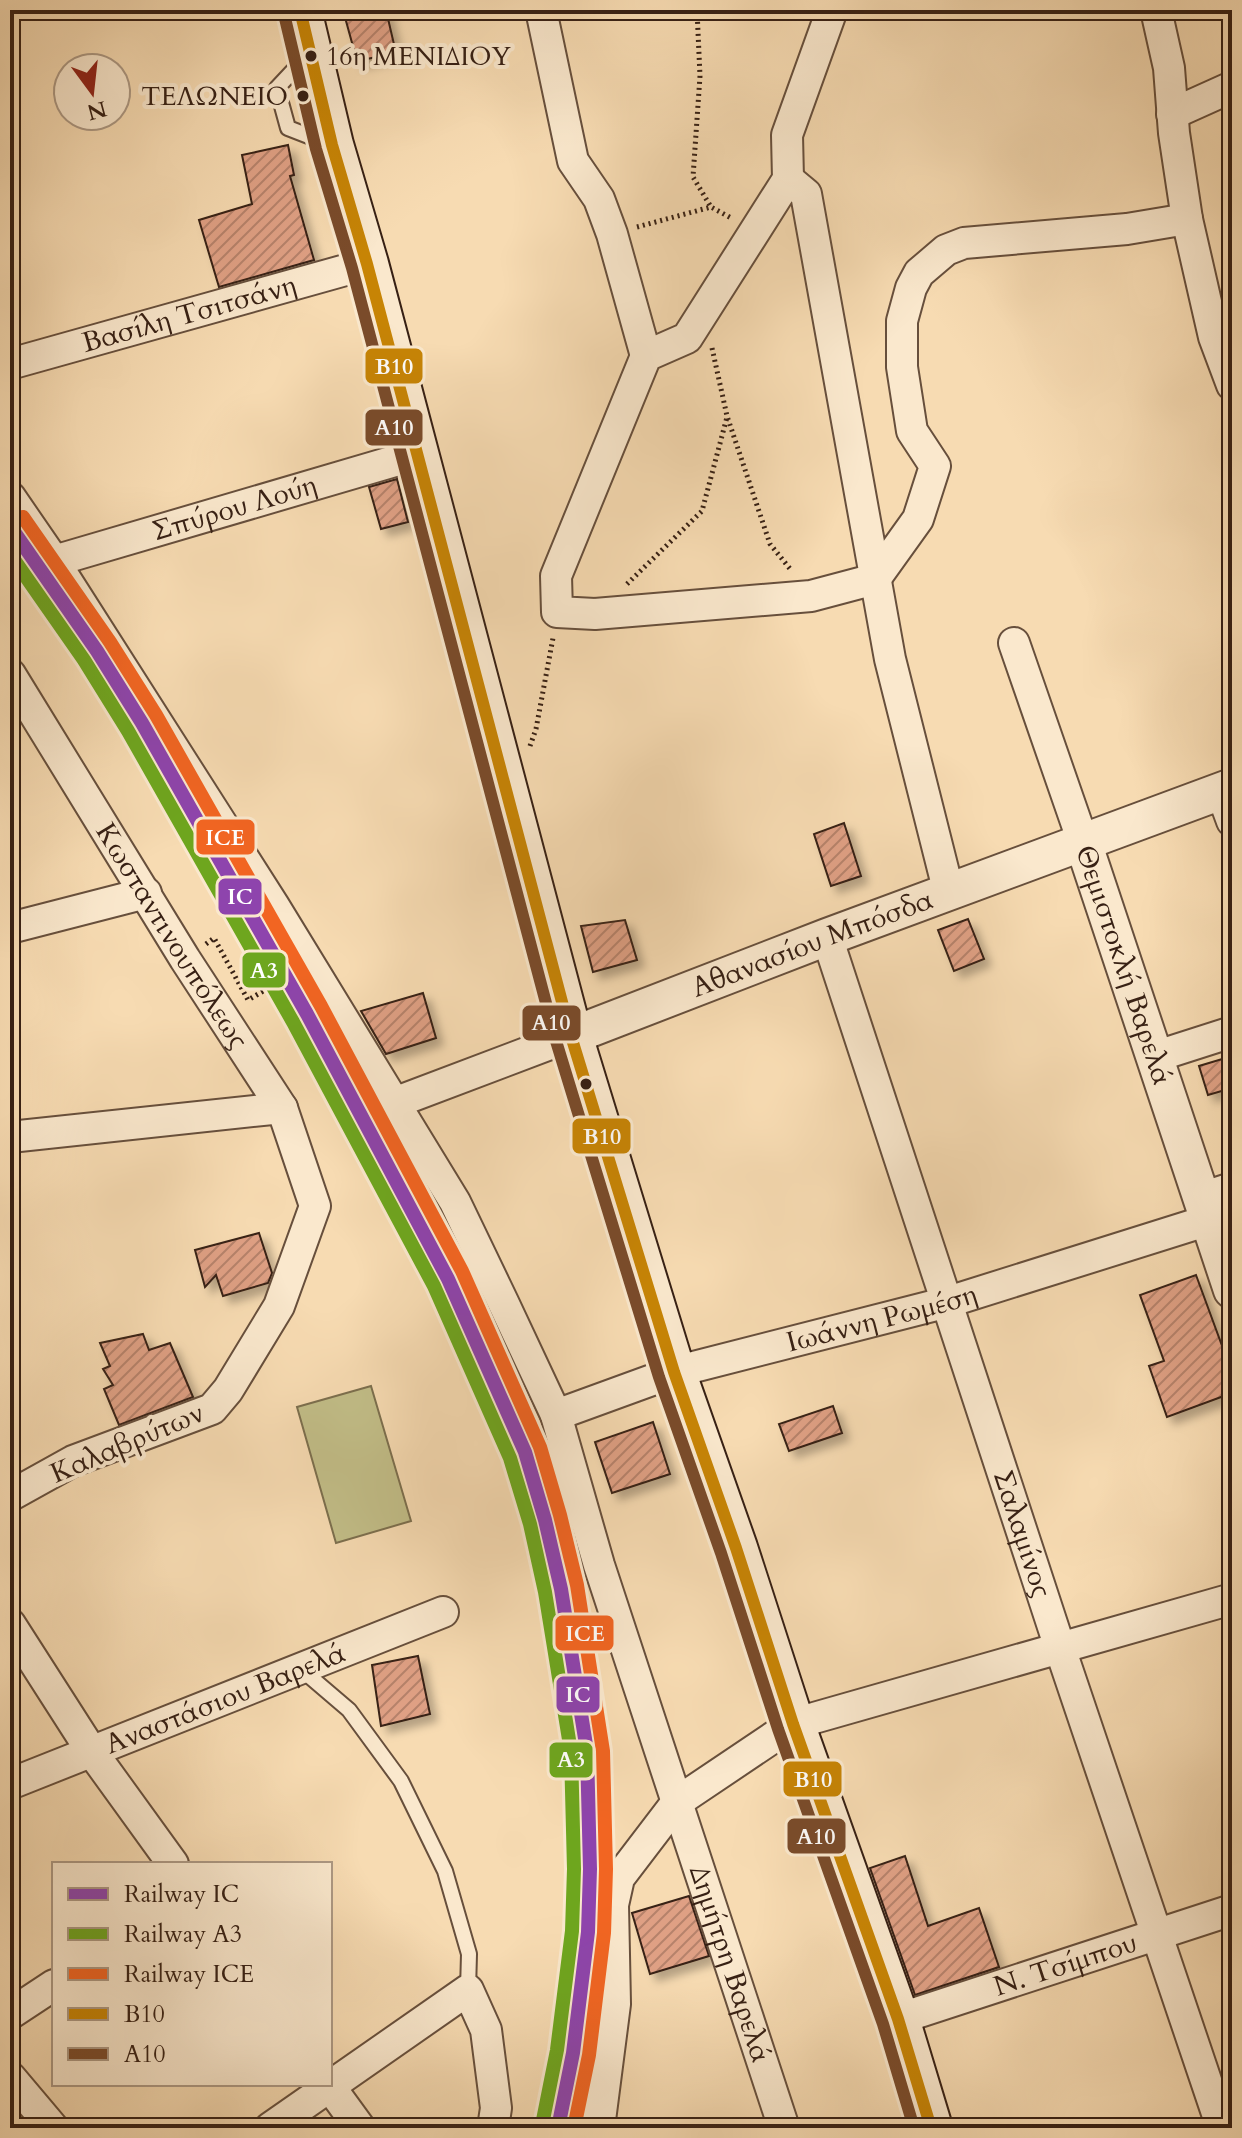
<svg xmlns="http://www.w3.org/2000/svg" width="1242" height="2138" viewBox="0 0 1242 2138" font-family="Cardo,serif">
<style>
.grass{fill:#c2be88;stroke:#7c6f4e;stroke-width:2}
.building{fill:url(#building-hatch);stroke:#372014;stroke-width:2;filter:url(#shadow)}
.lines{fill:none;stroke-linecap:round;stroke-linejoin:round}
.service-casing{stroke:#674f3c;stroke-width:18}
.minor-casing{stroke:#674f3c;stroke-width:34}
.tertiary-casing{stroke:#674f3c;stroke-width:40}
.secondary-casing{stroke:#372014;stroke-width:46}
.path{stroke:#372014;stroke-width:5;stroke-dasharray:2 4;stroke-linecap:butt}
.service{stroke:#fae8cd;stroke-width:14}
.minor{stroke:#fae8cd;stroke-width:30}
.tertiary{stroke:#fae8cd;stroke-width:36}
.secondary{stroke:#fae8cd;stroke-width:42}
.bus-1-casing{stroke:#fae8cd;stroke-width:18}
.bus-2-casing{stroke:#fae8cd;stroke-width:18}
.bus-1{stroke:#c78405;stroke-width:12}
.bus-2{stroke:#7a4b2a;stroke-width:12}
.rail-1-casing{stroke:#fae8cd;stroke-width:20}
.rail-2-casing{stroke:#fae8cd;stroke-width:20}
.rail-3-casing{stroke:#fae8cd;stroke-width:20}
.rail-1{stroke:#8e44ad;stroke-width:14}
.rail-2{stroke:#6ea61e;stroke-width:14}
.rail-3{stroke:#f26522;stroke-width:14}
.bus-dot{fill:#372014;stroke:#fae8cd;stroke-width:3}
.labels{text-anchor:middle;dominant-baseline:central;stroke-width:8;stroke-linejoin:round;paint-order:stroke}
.bus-label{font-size:26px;fill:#372014;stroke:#fae8cd;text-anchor:start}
.street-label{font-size:28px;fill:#372014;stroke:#fae8cd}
.line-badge{stroke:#fae8cd;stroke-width:3}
.badge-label{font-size:22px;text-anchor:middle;font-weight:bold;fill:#fff}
</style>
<defs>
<pattern id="building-hatch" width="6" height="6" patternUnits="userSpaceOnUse" patternTransform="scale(2)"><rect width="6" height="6" fill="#dfa084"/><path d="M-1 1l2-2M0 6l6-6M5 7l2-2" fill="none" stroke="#b6826b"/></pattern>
<filter id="shadow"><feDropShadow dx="7" dy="7" stdDeviation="4" flood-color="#0004"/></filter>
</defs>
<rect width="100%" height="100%" fill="#f7dbb2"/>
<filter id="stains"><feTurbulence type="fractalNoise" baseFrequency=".0025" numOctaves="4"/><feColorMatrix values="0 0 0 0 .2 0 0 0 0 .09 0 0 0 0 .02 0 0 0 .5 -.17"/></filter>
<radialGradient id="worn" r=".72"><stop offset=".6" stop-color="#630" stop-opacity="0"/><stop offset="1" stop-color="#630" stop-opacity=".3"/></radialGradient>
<polygon class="grass" points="371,1386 411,1521 336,1543 297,1407"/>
<g class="building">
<polygon points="343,10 386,10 396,53 357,61"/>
<polygon points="288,145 294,175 290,176 314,260 219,287 199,220 252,204 242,155"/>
<polygon points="397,479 408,522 381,529 369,487"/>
<polygon points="844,823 861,876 831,886 814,834"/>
<polygon points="968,919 984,959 954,971 938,930"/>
<polygon points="625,920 637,960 593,972 581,926"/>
<polygon points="423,993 436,1038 386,1054 361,1011"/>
<polygon points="1232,1056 1232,1088 1208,1095 1199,1066"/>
<polygon points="259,1233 272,1273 268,1283 223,1296 216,1275 205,1287 195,1250"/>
<polygon points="1196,1275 1232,1373 1232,1393 1167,1417 1149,1366 1164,1361 1140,1295"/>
<polygon points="143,1334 149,1350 170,1343 193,1397 119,1425 104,1389 113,1385 103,1369 110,1366 100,1343"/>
<polygon points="833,1406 842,1433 789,1451 779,1424"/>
<polygon points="653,1422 670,1474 612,1493 595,1442"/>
<polygon points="418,1656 430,1714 381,1726 372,1665"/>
<polygon points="905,1856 928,1926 979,1908 999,1967 915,1995 870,1868"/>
<polygon points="689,1896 709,1956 650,1974 632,1913"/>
</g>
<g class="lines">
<g class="service-casing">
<g id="service">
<polyline points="306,57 277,88 288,128 324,142"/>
<polyline points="301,1669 349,1710 401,1781 445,1871 469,1954 468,1990"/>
</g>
</g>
<g class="minor-casing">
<g id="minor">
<polyline points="541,10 573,161 599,199 612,234 646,356"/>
<polyline points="832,10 787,135 788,179 687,338 646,356 556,576 557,612 595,614 811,596 875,579 918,519 935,466 912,431 902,367 902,321 911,288 919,273 946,250 964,243 1127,229 1187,219"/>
<polyline points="1156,10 1169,68 1174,133 1187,219 1214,337 1232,385"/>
<polyline points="1172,114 1232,87"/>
<polyline points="788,179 806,194 890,659 949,893"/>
<path id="s1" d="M10,364L367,264"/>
<path id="s2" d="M10,497L54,561L274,906L455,1202L503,1302L556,1415L599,1565L784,2128"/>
<path id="s3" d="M54,561L415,455"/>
<polyline points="1014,643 1083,842"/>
<path id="s4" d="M10,674L185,959L282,1108L315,1206L279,1306L228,1390L212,1409L73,1461L10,1496"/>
<polyline points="1221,791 1232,821"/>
<polyline points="10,928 146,893"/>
<path id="s5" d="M827,937L1060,1648L1222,2128"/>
<polyline points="1154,1057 1232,1032"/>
<polyline points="394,1103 571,1036"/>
<polyline points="10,1137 282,1108"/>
<polyline points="1201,1198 1232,1188"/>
<path id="s6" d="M556,1415L674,1372L948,1302L1209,1220"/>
<polyline points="10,1624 92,1752 173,1864"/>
<path id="s7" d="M10,1784L443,1612"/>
<polyline points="10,2014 54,1985"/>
<path id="s8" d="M898,2019L1232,1910"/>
<polyline points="10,2077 53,2128"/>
<polyline points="328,2084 360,2128"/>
<polyline points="270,2128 468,1990 486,2030 496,2108 493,2128"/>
<polyline points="599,2128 615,2004 613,1905 619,1878 677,1802 793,1724 1232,1599"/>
</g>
</g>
<g class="tertiary-casing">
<g id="tertiary">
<path id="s9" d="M1083,842L1232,1290"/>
<path id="s10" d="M571,1036L827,937L1232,787"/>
</g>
</g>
<g class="secondary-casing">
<polyline id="secondary" points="300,10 332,145 367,264 571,1036 674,1372 736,1548 793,1724 898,2019 931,2128"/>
</g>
<g class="path">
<polyline points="697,10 700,76 693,177 711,207"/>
<polyline points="637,227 711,207 733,219"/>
<polyline points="712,348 727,416 770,544 791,570"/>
<polyline points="627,584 702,511 727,417"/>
<polyline points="530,746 536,729 553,638"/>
<polyline points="206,944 214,938 248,1000 287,977"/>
</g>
<use href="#service" class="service"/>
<use href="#minor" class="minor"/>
<use href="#tertiary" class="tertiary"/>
<use href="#secondary" class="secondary"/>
<g class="bus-1-casing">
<polyline id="bus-1" points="300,10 332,145 367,264 571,1036 674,1372 736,1548 793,1724 898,2019 931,2128"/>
</g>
<g class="bus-2-casing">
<polyline id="bus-2" points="284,14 316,149 352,268 556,1041 659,1377 721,1553 778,1729 883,2024 914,2128"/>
</g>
<use href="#bus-1" class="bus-1"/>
<use href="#bus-2" class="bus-2"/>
<g class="rail-1-casing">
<polyline id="rail-1" points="10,526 97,651 142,723 307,1014 448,1279 525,1452 545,1520 561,1589 587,1751 590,1869 588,1932 573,2053 558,2128"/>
</g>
<g class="rail-2-casing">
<polyline id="rail-2" points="10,554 84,660 128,731 293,1022 434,1286 510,1458 530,1524 545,1592 571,1752 574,1869 572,1931 557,2050 542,2125"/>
</g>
<g class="rail-3-casing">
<polyline id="rail-3" points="23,517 110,642 156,715 321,1006 462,1271 540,1447 560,1515 577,1585 603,1751 606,1869 604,1933 589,2055 574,2128"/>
</g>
<use href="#rail-1" class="rail-1"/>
<use href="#rail-2" class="rail-2"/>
<use href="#rail-3" class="rail-3"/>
</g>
<g class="bus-dot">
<circle cx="311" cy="56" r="7"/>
<circle cx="303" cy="96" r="7"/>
<circle cx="586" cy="1084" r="7"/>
</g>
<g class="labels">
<g class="bus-label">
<text x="326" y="56">16η ΜΕΝΙΔΙΟΥ</text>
<text x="288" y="96" text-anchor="end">ΤΕΛΩΝΕΙΟ</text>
</g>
<g class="street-label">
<text stroke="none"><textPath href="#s1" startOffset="186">Βασίλη Τσιτσάνη</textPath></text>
<text stroke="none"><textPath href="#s3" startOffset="188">Σπύρου Λούη</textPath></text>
<text stroke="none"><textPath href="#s4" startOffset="308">Κωσταντινουπόλεως</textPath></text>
<text stroke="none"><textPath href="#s10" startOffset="258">Αθανασίου Μπόσδα</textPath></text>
<text stroke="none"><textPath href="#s9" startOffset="130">Θεμιστοκλή Βαρελά</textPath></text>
<text stroke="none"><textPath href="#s6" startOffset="340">Ιωάννη Ρωμέση</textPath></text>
<text transform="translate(127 1443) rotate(-23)">Καλαβρύτων</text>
<text stroke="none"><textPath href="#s5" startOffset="628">Σαλαμίνος</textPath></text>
<text stroke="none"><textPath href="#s7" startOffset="232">Αναστάσιου Βαρελά</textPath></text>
<text stroke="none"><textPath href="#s2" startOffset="1646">Δημήτρη Βαρελά</textPath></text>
<text stroke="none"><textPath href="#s8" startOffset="176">N. Τσίμπου</textPath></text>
</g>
</g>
<g class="line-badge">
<rect x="364" y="347" width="60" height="38" rx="8" fill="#c78405"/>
<rect x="364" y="408" width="60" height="39" rx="8" fill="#7a4b2a"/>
<rect x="195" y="818" width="61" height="38" rx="8" fill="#f26522"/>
<rect x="217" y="877" width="46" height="39" rx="8" fill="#8e44ad"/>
<rect x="241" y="951" width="46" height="38" rx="8" fill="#6ea61e"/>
<rect x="521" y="1004" width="61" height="38" rx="8" fill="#7a4b2a"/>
<rect x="571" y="1117" width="61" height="38" rx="8" fill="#c78405"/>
<rect x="554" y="1614" width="61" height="38" rx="8" fill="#f26522"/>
<rect x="555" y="1675" width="46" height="39" rx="8" fill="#8e44ad"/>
<rect x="548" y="1741" width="46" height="38" rx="8" fill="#6ea61e"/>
<rect x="782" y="1760" width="61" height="38" rx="8" fill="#c78405"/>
<rect x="786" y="1817" width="61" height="38" rx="8" fill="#7a4b2a"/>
</g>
<g class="badge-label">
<text x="394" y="374">Β10</text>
<text x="394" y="435">Α10</text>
<text x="225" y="845">ICE</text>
<text x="240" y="904">IC</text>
<text x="264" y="978">A3</text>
<text x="551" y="1030">Α10</text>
<text x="602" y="1144">Β10</text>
<text x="585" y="1641">ICE</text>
<text x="578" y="1702">IC</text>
<text x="571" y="1767">A3</text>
<text x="813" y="1787">Β10</text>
<text x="816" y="1844">Α10</text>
</g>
<rect width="1242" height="2138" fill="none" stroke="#f7dbb2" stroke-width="40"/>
<rect x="12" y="12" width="1218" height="2114" fill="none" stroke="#372014" stroke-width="4"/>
<rect x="20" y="20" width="1202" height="2098" fill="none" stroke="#372014" stroke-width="2"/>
<rect x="52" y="1862" width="280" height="224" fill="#fae8cd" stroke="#ac9883" stroke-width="2"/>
<rect x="68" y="1888" width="40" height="12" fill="#8e44ad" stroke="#ac9883" stroke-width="2"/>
<text x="124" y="1902" font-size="24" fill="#372014">Railway IC</text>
<rect x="68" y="1928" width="40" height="12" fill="#6ea61e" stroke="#ac9883" stroke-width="2"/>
<text x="124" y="1942" font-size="24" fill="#372014">Railway A3</text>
<rect x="68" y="1968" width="40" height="12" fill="#f26522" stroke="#ac9883" stroke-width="2"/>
<text x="124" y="1982" font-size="24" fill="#372014">Railway ICE</text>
<rect x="68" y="2008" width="40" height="12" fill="#c78405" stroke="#ac9883" stroke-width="2"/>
<text x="124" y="2022" font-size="24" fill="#372014">Β10</text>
<rect x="68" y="2048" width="40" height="12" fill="#7a4b2a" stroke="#ac9883" stroke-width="2"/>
<text x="124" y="2062" font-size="24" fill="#372014">Α10</text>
<g transform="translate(92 92) rotate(165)"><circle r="38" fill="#fae8cd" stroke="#ac9883" stroke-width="2"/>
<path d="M0-6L14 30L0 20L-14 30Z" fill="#8f2418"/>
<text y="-12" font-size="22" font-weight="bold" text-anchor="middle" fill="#372014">N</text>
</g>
<rect width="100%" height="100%" filter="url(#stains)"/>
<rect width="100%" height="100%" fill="url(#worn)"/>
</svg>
